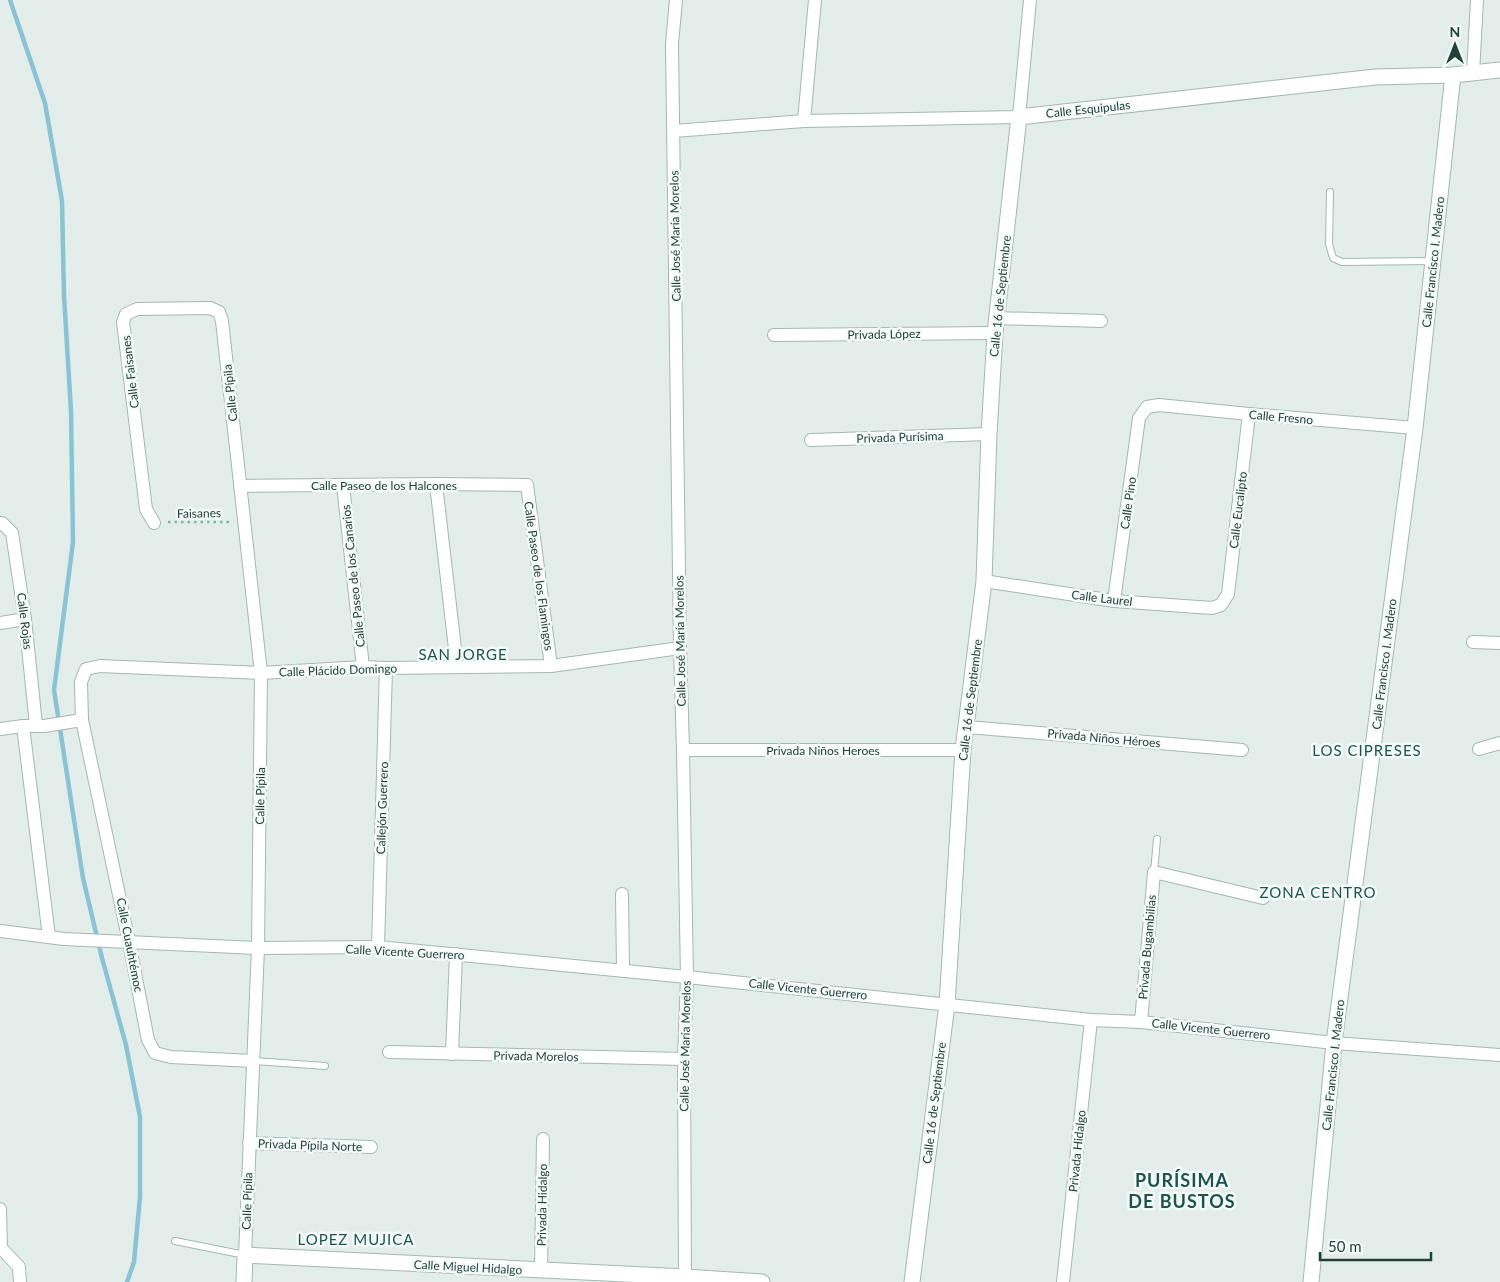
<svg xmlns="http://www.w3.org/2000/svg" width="1500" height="1282" viewBox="0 0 1500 1282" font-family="Lato,sans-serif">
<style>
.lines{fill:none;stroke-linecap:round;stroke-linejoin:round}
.stream{stroke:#89c3d5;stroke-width:4.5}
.service-casing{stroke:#a5b7b2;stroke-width:8}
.minor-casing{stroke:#a5b7b2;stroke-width:14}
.tertiary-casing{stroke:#a5b7b2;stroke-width:17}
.path{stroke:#82b3a8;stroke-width:2.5;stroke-dasharray:2.5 4;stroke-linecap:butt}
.service{stroke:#fff;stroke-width:6}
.minor{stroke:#fff;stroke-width:12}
.tertiary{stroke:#fff;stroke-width:15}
.labels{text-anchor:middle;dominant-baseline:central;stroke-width:5;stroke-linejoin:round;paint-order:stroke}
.street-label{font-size:12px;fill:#22413b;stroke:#f4faf8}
.quarter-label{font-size:15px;letter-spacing:1px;fill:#1c544b;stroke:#f4faf8}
.district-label{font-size:18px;font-weight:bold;letter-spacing:1px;fill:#1c544b;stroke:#f4faf8}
</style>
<rect width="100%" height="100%" fill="#e3eeea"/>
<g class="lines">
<polyline class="stream" points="10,0 45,103 62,201 64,296 71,411 73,542 54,690 83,878 102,958 126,1045 140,1117 140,1197 134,1262 127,1282"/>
<g class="service-casing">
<g id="service">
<polyline points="1330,192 1329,244 1333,258 1342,262 1432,261"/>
<polyline points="1154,872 1157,839"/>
<polyline points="253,1061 325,1066"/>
<polyline points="175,1241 245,1255"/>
</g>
</g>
<g class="minor-casing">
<g id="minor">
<polyline points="676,0 672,44 680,648 683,750 687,977 684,1059 685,1282"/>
<polyline points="1473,73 1477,0"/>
<polyline points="804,121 815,0"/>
<polyline points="674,131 804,121 1019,117 1030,0"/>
<polyline points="996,318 1101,321"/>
<polyline points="774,335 995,333"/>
<polyline points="811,440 989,434"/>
<polyline points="436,484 457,666"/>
<polyline points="343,485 363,667"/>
<polyline points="240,486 436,484 527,485 551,666"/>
<polyline points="0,523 2,523 12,533 25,619 36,725"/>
<polyline points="154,523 146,509 123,322 126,314 137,309 210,308 219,312 222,321 261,673 258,948 245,1255"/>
<polyline points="984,581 1114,601 1212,608 1221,605 1228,594 1249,414"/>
<polyline points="1114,601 1139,418 1147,407 1159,405 1249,414 1415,428"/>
<polyline points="0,623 25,619"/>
<polyline points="1473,642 1500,643"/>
<polyline points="23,726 49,937"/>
<polyline points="967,727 1242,750"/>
<polyline points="0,729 23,726 44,726 82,720"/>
<polyline points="1479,749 1500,743"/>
<polyline points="683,750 963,750"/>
<polyline points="622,894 623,970"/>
<polyline points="0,931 64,939 258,948 378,947 687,977 1091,1020 1141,1022 1334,1043 1500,1055"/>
<polyline points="378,947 386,668"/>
<polyline points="1141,1022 1154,872 1263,898"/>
<polyline points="389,1052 684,1059"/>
<polyline points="452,1054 456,954"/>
<polyline points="253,1061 171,1057 155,1053 148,1040 129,942 82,720 81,682 86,669 100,666 261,673 363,667 386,668 551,666 680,648"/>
<polyline points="249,1143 371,1147"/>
<polyline points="0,1209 1,1248 19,1267 20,1282"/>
<polyline points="541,1270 543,1139"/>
<polyline points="1063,1282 1091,1020"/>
</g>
</g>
<g class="tertiary-casing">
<g id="tertiary">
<polyline points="244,1282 245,1255 685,1277 762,1282"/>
<polyline points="912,1282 947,1004 963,750 984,581 989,434 995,333 1019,117 1375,77 1453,75 1500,70"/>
<polyline points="1311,1282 1334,1043 1415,428 1453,75"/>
</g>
</g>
<polyline class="path" points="168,522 232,522"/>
<use href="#service" class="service"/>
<use href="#minor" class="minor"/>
<use href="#tertiary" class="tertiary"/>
</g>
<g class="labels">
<g class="street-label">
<text transform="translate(1088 109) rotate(-6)">Calle Esquipulas</text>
<text transform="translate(675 236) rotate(-91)">Calle José María Morelos</text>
<text transform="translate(1433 262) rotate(-84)">Calle Francisco I. Madero</text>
<text transform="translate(1000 296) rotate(-84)">Calle 16 de Septiembre</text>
<text transform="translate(884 334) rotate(-1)">Privada López</text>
<text transform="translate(130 372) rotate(-97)">Calle Faisanes</text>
<text transform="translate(230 393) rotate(-96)">Calle Pípila</text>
<text transform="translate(1281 417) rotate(5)">Calle Fresno</text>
<text transform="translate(900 437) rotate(-2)">Privada Purísima</text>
<text x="384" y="485">Calle Paseo de los Halcones</text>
<text transform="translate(1128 503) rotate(-82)">Calle Pino</text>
<text transform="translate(1238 510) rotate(-83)">Calle Eucalipto</text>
<text transform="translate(199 513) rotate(-1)">Faisanes</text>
<text transform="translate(353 576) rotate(-96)">Calle Paseo de los Canarios</text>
<text transform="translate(539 576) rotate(82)">Calle Paseo de los Flamingos</text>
<text transform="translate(1102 598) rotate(7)">Calle Laurel</text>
<text transform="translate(25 621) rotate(83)">Calle Rojas</text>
<text transform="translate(680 641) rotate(-91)">Calle José María Morelos</text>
<text transform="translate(1384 664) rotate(-83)">Calle Francisco I. Madero</text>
<text transform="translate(338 670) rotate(-2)">Calle Plácido Domingo</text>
<text transform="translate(970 700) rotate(-83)">Calle 16 de Septiembre</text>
<text transform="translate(1104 738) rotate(5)">Privada Niños Héroes</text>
<text x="823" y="750">Privada Niños Heroes</text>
<text transform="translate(260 796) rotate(-89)">Calle Pípila</text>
<text transform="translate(382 808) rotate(-88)">Callejón Guerrero</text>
<text transform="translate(130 945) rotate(79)">Calle Cuauhtémoc</text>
<text transform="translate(1147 947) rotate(-85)">Privada Bugambilias</text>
<text transform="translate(405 952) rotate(3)">Calle Vicente Guerrero</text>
<text transform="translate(808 989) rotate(6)">Calle Vicente Guerrero</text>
<text transform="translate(1211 1029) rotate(6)">Calle Vicente Guerrero</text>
<text transform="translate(685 1046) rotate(-89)">Calle José María Morelos</text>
<text transform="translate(536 1056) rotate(1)">Privada Morelos</text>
<text transform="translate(1333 1065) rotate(-84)">Calle Francisco I. Madero</text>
<text transform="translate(934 1103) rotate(-83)">Calle 16 de Septiembre</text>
<text transform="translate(310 1145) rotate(2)">Privada Pípila Norte</text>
<text transform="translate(1077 1151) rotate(-84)">Privada Hidalgo</text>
<text transform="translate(247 1201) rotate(-88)">Calle Pípila</text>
<text transform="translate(542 1205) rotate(-89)">Privada Hidalgo</text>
<text transform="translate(468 1267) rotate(3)">Calle Miguel Hidalgo</text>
</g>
<g class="quarter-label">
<text x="463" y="654">SAN JORGE</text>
<text x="1367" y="750">LOS CIPRESES</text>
<text x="1318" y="892">ZONA CENTRO</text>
<text x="356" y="1239">LOPEZ MUJICA</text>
</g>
<g class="district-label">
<text x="1182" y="1180">PURÍSIMA<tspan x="1182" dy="21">DE BUSTOS</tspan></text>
</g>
</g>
<g transform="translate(1455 45)" stroke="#f4faf8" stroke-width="4" paint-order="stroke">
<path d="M0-4L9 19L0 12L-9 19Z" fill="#22413b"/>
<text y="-8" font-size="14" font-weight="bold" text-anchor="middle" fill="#22413b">N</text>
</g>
<path d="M1320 1252v8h111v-8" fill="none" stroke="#22413b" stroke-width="2.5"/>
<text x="1328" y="1252" font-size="15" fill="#22413b" stroke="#f4faf8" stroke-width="4" paint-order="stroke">50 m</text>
</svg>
